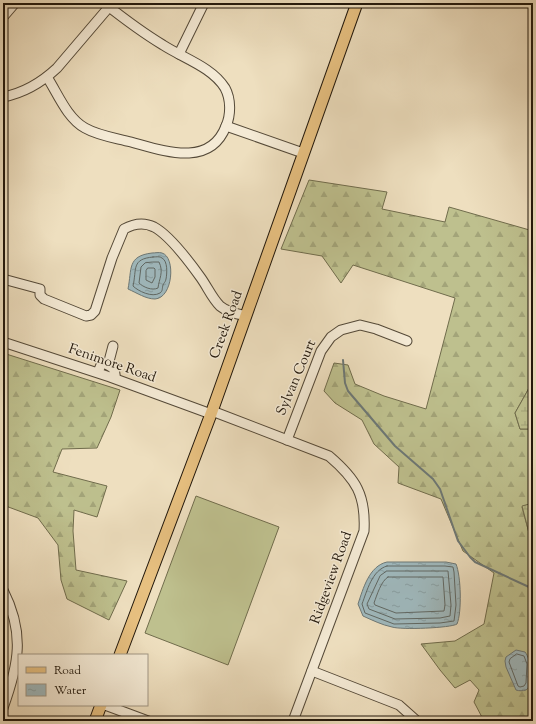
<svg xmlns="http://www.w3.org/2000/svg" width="536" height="724" viewBox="0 0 536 724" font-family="'Sorts Mill Goudy',serif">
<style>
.grass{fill:#bec08e;stroke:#706c4c}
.forest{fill:url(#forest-firs);stroke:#706c4c}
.wetland{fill:url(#wetland-marsh);stroke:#706c4c}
.water{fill:url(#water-ripples);stroke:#6d7876}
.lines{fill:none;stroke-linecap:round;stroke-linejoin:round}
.shore{stroke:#606864;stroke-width:1}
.stream{stroke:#6d7876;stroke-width:2}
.minor-casing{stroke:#544938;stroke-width:11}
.major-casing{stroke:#21170b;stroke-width:13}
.minor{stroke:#f4ead5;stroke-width:9}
.major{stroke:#e7c080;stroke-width:11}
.labels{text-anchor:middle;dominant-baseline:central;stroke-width:3;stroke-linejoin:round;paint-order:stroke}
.street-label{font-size:14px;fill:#21170b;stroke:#f4ead5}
</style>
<defs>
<pattern id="forest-firs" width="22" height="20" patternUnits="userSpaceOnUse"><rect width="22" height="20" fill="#bec08e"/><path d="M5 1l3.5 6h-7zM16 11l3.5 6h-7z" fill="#a3a479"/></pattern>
<pattern id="wetland-marsh" width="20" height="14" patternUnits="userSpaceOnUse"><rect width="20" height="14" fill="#bec08e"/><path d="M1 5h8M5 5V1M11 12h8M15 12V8" fill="none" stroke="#a3a479"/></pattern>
<pattern id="water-ripples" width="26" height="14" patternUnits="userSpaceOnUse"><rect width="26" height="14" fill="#9fb9be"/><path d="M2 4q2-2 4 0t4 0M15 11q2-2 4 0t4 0" fill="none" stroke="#899ea2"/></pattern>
</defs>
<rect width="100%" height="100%" fill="#eedfbf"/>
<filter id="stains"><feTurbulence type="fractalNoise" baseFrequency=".005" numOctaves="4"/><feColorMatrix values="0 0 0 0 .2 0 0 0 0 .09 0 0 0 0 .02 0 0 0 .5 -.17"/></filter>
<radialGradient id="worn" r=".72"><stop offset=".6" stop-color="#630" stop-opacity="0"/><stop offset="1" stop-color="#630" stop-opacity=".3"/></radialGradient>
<polygon class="grass" points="196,496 279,527 228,665 145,633"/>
<g class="forest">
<polygon points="309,180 387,192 382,209 445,222 449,207 533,231 533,381 515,413 520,429 533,429 533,503 522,507 533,548 533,721 484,721 474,702 479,690 470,680 455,688 440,670 421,644 455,641 484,624 494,573 463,551 441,499 398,483 399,467 374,444 362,420 335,403 324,391 334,363 348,365 355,384 384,396 426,409 455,298 353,265 341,283 322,256 281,249"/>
<polygon points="3,353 120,390 111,417 97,448 62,449 53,472 107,486 97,517 74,510 73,531 76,570 127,581 109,620 67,599 61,580 58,545 38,518 3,505"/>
</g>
<g class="wetland">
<polygon points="533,381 533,429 520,429 515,413"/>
<polygon points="533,503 533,548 522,506"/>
</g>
<g class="water">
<path d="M152,253C155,253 159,252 162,253C176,257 173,298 155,299C146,299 137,293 128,289C132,269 127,256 152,253Z"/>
<path d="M387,562H446L456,564C461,576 462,612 457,624C451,628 401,630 392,627C382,625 372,620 363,616L358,604C363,589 369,566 387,562Z"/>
<path d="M516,650L525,652C531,659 535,684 526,690C523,691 519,691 516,690L506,667L505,661L506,657Z"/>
</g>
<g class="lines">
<g class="shore">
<path d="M153,257C156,257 160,256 162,258C168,261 167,274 166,279C165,283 165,281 163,285C162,288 163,291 160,293C152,298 138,291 133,286C137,269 131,259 153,257Z"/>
<path d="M153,262H159C164,272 159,279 158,288C152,291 143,287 139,283L141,267L145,263Z"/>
<polygon points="148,268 154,268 155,269 155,277 152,283 146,280 146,271"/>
<path d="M387,566H445L453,567L454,572L456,605L454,621L440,623L394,624L365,613L362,604C367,591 372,570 387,566Z"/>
<polygon points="387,571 448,571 451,605 450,616 440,618 395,619 369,609 367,604 380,576"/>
<path d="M388,577H443L445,605L444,611L396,613L375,605L374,603C377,595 381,581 388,577Z"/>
<polygon points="517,654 524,656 527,664 526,683 524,686 520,687 518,686 509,662 510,659"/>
</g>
<polyline class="stream" points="343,360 345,383 348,391 395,446 433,479 440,489 458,541 470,557 475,562 529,587 533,592"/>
<g class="minor-casing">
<g id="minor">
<polyline points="3,17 15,3"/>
<polyline points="179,54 204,3"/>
<path d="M47,77C58,94 67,118 85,128C99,136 116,138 131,142C164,151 210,168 226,126C231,115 231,99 225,88C212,67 183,58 163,45C143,33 123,18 104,3"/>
<path d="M3,97C24,93 41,83 57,68L109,7"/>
<polyline points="226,126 303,153"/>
<path d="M3,279L40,289V295L44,299L86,316L91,315L95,311L112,258L124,229C133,224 144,222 154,227C169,235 191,264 201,278C208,288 212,298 220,306C227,312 237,314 246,316"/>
<polyline points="3,342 110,377 211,414"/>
<polyline points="108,365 113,346"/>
<path d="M98,372L101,365L104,363C112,367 116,369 115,378"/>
<path d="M212,411L329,456C356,479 366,495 364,531L293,721"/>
<polyline points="287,440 321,351 331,337 341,330 360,325 376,329 407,341"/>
<path d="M3,590C25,633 19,664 3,708"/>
<polyline points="312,671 399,705 417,721"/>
<polyline points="105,705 148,721"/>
</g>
</g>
<g class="major-casing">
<g id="major">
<polyline points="120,655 211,414 357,3"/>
<polyline points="95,721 101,705"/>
</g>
</g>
<use href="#minor" class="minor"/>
<use href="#major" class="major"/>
</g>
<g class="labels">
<g class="street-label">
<text transform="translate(227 325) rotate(-70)">Creek Road</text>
<text transform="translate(112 364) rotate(19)">Fenimore Road</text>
<text transform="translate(297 378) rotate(-67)">Sylvan Court</text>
<text transform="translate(332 578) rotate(-70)">Ridgeview Road</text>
</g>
</g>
<rect width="536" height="724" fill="none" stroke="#eedfbf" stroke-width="16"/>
<rect x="4" y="4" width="528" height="716" fill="none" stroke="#21170b" stroke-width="2"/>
<rect x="8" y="8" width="520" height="708" fill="none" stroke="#21170b"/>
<rect x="18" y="654" width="130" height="52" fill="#f4ead5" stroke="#a09684"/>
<rect x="26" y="667" width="20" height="6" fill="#e7c080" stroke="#a09684"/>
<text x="54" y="674" font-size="12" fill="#21170b">Road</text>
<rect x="26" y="684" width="20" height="12" fill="url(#water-ripples)" stroke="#a09684"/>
<text x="54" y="694" font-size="12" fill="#21170b">Water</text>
<rect width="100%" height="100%" filter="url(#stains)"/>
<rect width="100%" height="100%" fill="url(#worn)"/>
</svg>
